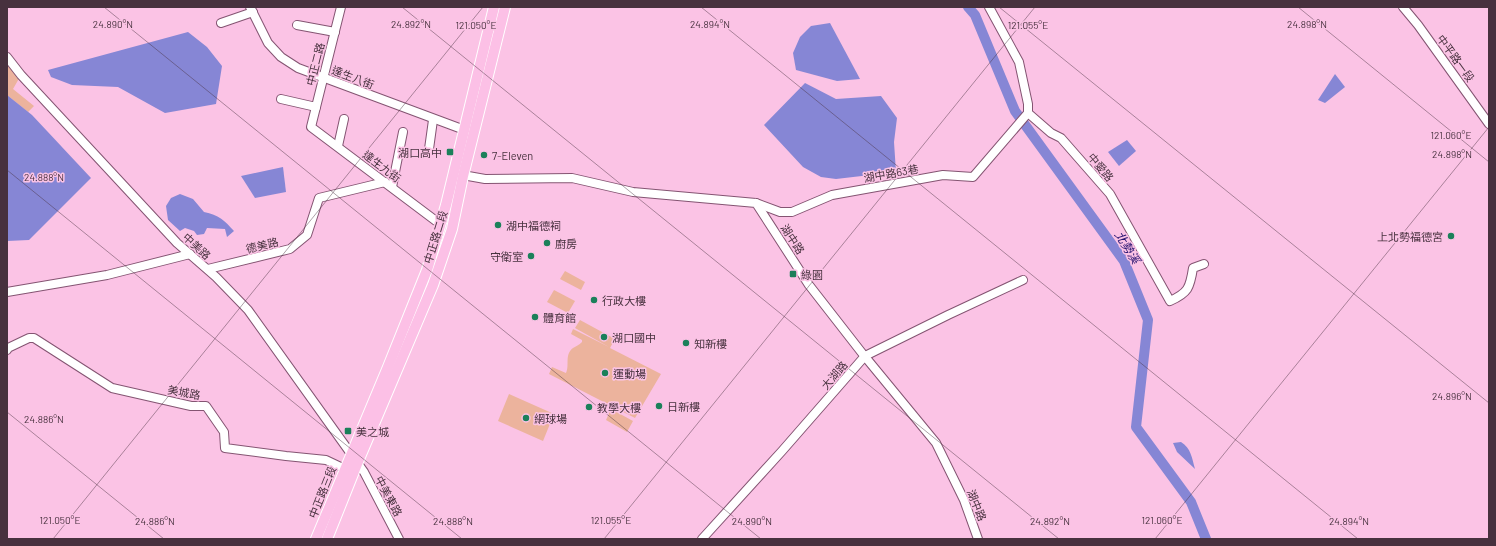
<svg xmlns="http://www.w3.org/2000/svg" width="1496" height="546" viewBox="0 0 1496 546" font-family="Barlow,'Noto Sans TC',sans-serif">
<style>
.green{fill:#ecb39d}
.water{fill:#8686d5}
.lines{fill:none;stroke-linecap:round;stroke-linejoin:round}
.river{stroke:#8686d5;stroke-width:10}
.minor-casing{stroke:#845472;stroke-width:10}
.major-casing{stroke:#fff;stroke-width:12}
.minor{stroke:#fff;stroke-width:8}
.major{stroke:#fcc0e6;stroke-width:10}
.ticks{fill:none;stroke:#47313e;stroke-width:1;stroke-opacity:0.45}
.poi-dot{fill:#1b805a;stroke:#fbc3e5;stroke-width:1.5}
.labels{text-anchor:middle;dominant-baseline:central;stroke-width:3;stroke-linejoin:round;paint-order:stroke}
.street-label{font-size:11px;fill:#47313e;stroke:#fbc3e5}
.poi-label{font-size:11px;fill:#47313e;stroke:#fbc3e5;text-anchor:start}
.water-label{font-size:12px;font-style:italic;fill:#271370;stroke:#fbc3e5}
.ticks-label{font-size:10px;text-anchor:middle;fill:#47313e;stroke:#fbc3e5;stroke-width:3;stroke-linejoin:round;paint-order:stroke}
</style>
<rect width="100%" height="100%" fill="#fbc3e5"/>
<g class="green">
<polygon points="7,57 21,75 13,89 34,106 28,112 7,95"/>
<polygon points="565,271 585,282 581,290 560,279"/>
<polygon points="554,290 575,301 568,313 547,302"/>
<path d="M580,320L615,339L610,348L661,374L635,418L549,374L552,367L566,373C570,365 564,355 573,348C576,346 579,345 582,342V340L571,334L573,329L609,347L575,328Z"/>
<polygon points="509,394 554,414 543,441 498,421"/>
<polygon points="611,409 633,421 627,432 606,420"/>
</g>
<g class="water">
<polygon points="830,23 860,79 837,81 796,70 793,53 800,37 811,26"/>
<polygon points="188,32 207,47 222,66 216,104 165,113 118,87 72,85 51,77 48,70"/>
<polygon points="1335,74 1345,87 1325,103 1318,100"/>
<polygon points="805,83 836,99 881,96 897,118 894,142 896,172 836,179 821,177 803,167 764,125"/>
<polygon points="7,95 32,115 91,178 29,240 7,241"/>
<polygon points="1127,140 1136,151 1119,166 1108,152"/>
<polygon points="283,167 286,192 255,198 241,176"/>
<path d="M180,194L193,199L204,212C219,215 224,220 234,231L227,237L225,229L207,228L204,234L197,235L194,231L185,228L180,231L168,220L166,206L171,198Z"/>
<path d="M1181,442C1191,448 1192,458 1195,469L1177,452L1173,443Z"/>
</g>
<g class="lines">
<polyline class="river" points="968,7 975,15 1015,111 1124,261 1148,320 1136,427 1191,502 1206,539"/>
<g class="minor-casing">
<g id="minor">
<polyline points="250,7 268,43 281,57 298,68 470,132"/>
<polyline points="341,7 311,127 440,224"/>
<path d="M989,7L1019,62L1028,104V113L1051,133L1061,138L1110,194L1170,301C1188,293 1190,288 1193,268L1204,264"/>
<polyline points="1403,7 1418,25 1489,124"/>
<polyline points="221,23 253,12"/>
<polyline points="297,25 335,32"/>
<polyline points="7,57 21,75 177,243 216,277 248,310 364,472 399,539"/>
<polyline points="281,99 316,107"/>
<polyline points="338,146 344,119"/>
<polyline points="429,149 433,120"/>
<polyline points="457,174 485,179 572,178 633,192 756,203 809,285 862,353 936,443 964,500 978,539"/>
<polyline points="392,187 403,132"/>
<polyline points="756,203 780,212 792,212 832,195 943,175 973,177 1028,113"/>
<polyline points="208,269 290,249 307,235 319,198 385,182"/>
<polyline points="7,292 107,275 190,254"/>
<polyline points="7,350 8,348 29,338 34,338 112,388 191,406 206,406 224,432 225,448 286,456 326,460 345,469"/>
<polyline points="702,539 782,451 865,356 948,315 1023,280"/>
</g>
</g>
<g class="major-casing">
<g id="major">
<polyline points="316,539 388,367 427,270 446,205 494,7"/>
<polyline points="327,539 357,464 433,285 452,229 463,176 505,7"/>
</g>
</g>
<use href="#minor" class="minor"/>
<use href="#major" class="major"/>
</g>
<path class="ticks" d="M104,7L761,539M402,7L1059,539M701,7L1358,539M999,7L1489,403M1298,7L1489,162M7,170L462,539M7,412L164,539M53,539L483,7M604,539L1035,7M1155,539L1489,127"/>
<g class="poi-dot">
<rect x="446" y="148" width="8" height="8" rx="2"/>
<circle cx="484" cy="155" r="4"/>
<circle cx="498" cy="225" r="4"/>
<circle cx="1451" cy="236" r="4"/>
<circle cx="547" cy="243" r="4"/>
<circle cx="531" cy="256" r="4"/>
<rect x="789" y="270" width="8" height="8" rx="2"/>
<circle cx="594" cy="300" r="4"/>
<circle cx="535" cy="317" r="4"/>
<circle cx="604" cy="337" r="4"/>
<circle cx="686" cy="343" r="4"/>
<circle cx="605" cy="373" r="4"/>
<circle cx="659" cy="406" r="4"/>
<circle cx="589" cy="407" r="4"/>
<circle cx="526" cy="418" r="4"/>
<rect x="344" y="427" width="8" height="8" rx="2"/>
</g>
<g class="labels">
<g class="street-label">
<text transform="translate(1456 58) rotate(54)">中平路一段</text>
<text transform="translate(315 64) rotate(-76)">中正二路</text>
<text transform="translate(353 77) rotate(21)">達生八街</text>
<text transform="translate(382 166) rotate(37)">達生九街</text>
<text transform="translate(1101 167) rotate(50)">中愛路</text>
<text transform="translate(891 173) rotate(-10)">湖中路63巷</text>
<text transform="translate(435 237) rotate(-73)">中正路二段</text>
<text transform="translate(793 239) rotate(57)">湖中路</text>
<text transform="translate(262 245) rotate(-14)">德美路</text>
<text transform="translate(197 246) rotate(42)">中美路</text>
<text transform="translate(834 375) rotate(-49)">大湖路</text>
<text transform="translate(184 392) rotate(10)">美城路</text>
<text transform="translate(322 492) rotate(-68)">中正路三段</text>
<text transform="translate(389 496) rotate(62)">中美東路</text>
<text transform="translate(977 505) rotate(68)">湖中路</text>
</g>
<g class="poi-label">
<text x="442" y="152" text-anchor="end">湖口高中</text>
<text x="492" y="155">7-Eleven</text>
<text x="506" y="225">湖中福德祠</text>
<text x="1443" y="236" text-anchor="end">上北勢福德宮</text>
<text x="555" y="243">廚房</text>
<text x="523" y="256" text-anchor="end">守衛室</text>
<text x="801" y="274">綠園</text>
<text x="602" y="300">行政大樓</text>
<text x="543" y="317">體育館</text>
<text x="612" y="337">湖口國中</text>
<text x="694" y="343">知新樓</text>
<text x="613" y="373">運動場</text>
<text x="667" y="406">日新樓</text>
<text x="597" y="407">教學大樓</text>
<text x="534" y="418">網球場</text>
<text x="356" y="431">美之城</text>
</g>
<g class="water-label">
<text transform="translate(1128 247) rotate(58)">北勢溪</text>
</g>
</g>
<g class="ticks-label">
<text x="113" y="28">24.890°N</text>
<text x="411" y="28">24.892°N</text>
<text x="710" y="28">24.894°N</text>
<text x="1307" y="28">24.898°N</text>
<text x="476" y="29">121.050°E</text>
<text x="1028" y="29">121.055°E</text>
<text x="1451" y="139">121.060°E</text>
<text x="1452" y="158">24.898°N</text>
<text x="44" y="181">24.888°N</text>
<text x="1452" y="400">24.896°N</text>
<text x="44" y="423">24.886°N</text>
<text x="60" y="524">121.050°E</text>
<text x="611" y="524">121.055°E</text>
<text x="1162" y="524">121.060°E</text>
<text x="155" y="525">24.886°N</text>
<text x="453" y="525">24.888°N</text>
<text x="752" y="525">24.890°N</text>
<text x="1050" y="525">24.892°N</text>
<text x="1349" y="525">24.894°N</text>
</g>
<rect width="1496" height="546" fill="none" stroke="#47313e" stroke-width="16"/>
</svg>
